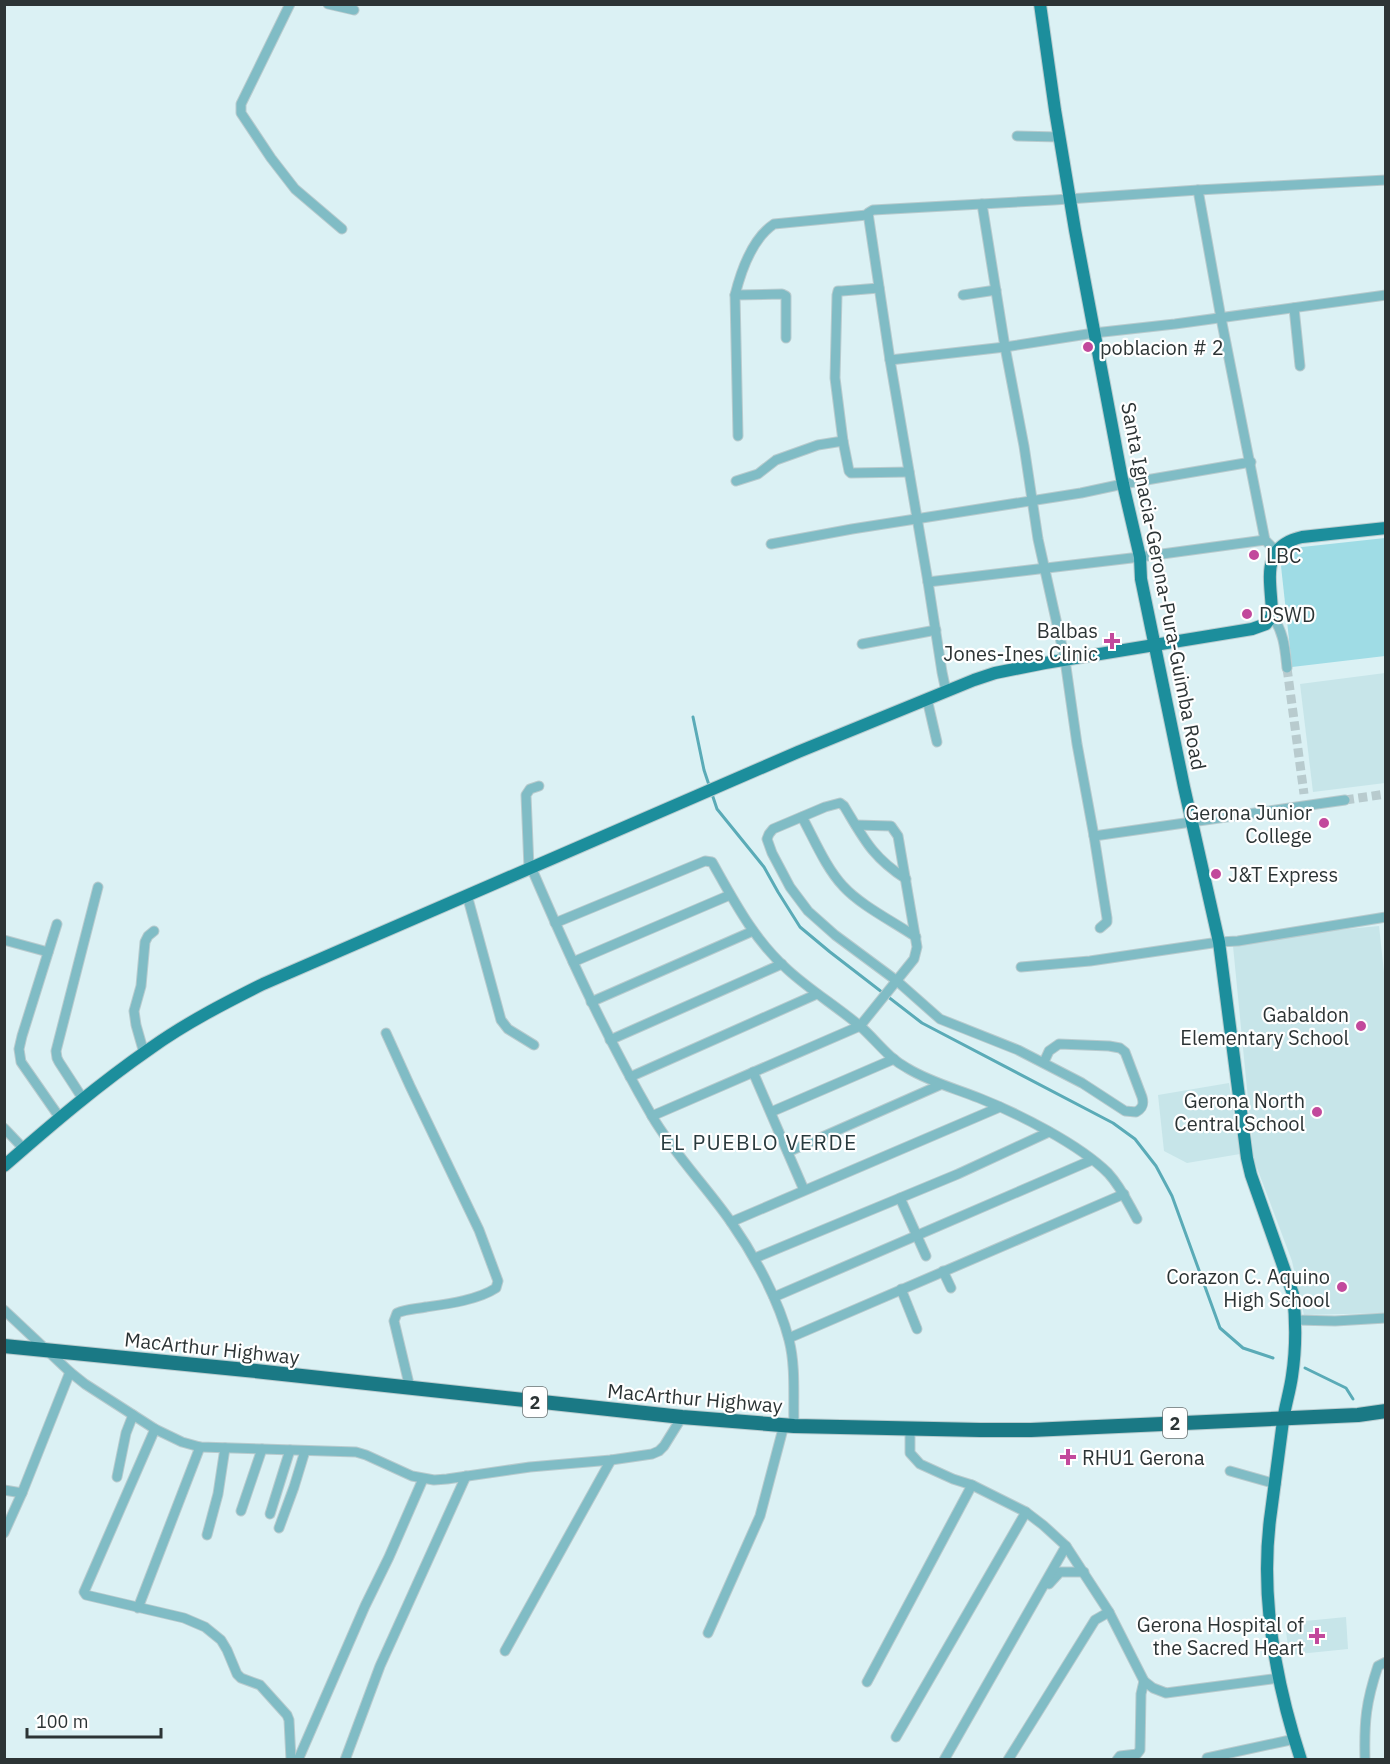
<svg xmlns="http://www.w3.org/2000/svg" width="1390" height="1764" viewBox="0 0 1390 1764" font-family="'IBM Plex Sans',sans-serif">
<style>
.built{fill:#c7e5e9}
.green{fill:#9fdce5}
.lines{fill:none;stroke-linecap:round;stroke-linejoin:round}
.stream{stroke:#5aabb7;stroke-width:3}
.minor-tunnel{stroke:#b8cbce;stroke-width:9;stroke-dasharray:9 4.5;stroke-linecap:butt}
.minor-casing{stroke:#b8cbce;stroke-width:11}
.major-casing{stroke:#b8cbce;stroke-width:14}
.highway-casing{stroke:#b8cbce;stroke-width:16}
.minor{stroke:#80bcc5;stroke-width:9}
.major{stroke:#1c8e9c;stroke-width:12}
.highway{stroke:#1a7985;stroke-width:14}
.poi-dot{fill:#c2499c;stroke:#fff;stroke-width:2}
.labels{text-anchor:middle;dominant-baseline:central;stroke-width:4.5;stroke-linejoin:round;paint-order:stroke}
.shield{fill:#fff;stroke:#6b7172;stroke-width:1.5}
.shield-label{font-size:18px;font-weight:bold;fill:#2c3435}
.poi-label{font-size:20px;fill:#2c3435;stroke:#fff;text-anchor:end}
.street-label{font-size:20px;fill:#2c3435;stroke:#fff}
.neighbourhood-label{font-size:21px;letter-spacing:1.5px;fill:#293a3d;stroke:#fff}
</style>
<rect width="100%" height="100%" fill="#dbf1f4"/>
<g class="built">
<polygon points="1385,673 1385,783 1313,792 1300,684"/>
<polygon points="1379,926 1386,991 1385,1313 1304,1315 1292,1261 1254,1160 1233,946 1327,931"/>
<polygon points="1229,1083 1240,1154 1187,1163 1164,1151 1158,1095"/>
<polygon points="1346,1617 1348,1649 1289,1655 1285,1623"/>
</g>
<polygon class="green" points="1385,538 1385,656 1292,667 1281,566 1293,548"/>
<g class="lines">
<g class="stream">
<polyline points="693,717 704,770 710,788"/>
<polyline points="712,794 717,809 764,867 778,892 800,927 830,952 922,1023 1113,1123 1135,1139 1156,1166 1172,1196 1220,1328 1243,1348 1273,1358"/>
<polyline points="1305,1368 1346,1388 1353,1399"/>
</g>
<g class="minor-tunnel">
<polyline points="1287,668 1304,794"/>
<polyline points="1345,800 1386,794"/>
</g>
<g class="minor-casing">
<g id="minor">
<polyline points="290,4 241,104 241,113 271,158 295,189 342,229"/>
<polyline points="328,4 354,10"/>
<polyline points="1017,136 1059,137"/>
<polyline points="1198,190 1221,318 1265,540 1276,551"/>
<polyline points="982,204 1005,347 1024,446 1038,539 1065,660 1077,744 1094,836 1107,918 1107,922 1100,928"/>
<polyline points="879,288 842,291 838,291 837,295 835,378 843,441 849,471 851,473 909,472"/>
<polyline points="735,295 782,294 786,296 786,338"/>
<polyline points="963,295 996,290"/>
<polyline points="1294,308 1300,366"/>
<polyline points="890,360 1005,347 1094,333 1175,324 1386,295"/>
<path d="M738,436L735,295C741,271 753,238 774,224L867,215"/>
<polyline points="736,481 758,474 776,460 818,445 843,441"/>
<polyline points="771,544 852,529 1081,493 1123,484 1251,462"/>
<polyline points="928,582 1140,557 1265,540"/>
<path d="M1272,616C1284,632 1285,649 1287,668"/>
<polyline points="862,644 936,630"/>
<polyline points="946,691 942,672 928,582 890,360 868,213 873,210 1054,200 1198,190 1386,180"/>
<polyline points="927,699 937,742"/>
<path d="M802,817C814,839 826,868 843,886C860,905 894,922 916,937"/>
<polyline points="1094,836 1345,800"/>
<path d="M531,867C568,953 605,1035 652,1116C674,1154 706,1186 731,1222C754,1255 779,1300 789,1340C796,1367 793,1398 794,1426"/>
<polyline points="529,868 526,795 530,789 539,786"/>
<path d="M906,879C872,857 864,839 844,806L840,803L825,807L773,829L769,834L767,839L772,853L790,887L808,911L835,935L897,981L940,1019L1018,1050L1082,1083L1125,1111L1136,1112C1143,1108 1144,1104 1142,1097L1125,1052L1120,1048L1109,1046L1059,1044L1049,1051L1044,1062"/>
<polyline points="467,895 501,1020 508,1029 534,1045"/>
<path d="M555,923L705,861L712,862C734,901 754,940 788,970C810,990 836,1006 860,1026C876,1040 888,1058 907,1068C930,1082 954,1088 979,1098C1017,1113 1079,1144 1108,1173C1121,1187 1128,1203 1137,1219"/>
<polyline points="57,924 22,1036 19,1049 21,1062 60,1118"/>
<polyline points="4,940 48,952"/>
<polyline points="573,962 730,895"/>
<polyline points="1021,967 1090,961 1219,942 1238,941 1386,917"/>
<polyline points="591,1002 753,931"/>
<path d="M386,1033L410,1086L479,1230L498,1281L496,1288C478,1300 447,1304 426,1307C416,1309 406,1309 397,1313L394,1321L410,1388"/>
<polyline points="610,1040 782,964"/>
<polyline points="144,1053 136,1025 134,1011 141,986 145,942 148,936 154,931"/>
<polyline points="753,1072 804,1190"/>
<polyline points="630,1077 817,994"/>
<polyline points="83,1099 59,1062 57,1058 56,1051 98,887"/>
<polyline points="771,1112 894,1059"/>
<polyline points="652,1116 860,1026 914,959 917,947 898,836 891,826 856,825"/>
<polyline points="4,1128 24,1149"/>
<polyline points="788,1152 940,1085"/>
<polyline points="900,1198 926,1256"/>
<polyline points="731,1222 1000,1107"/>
<polyline points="755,1258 958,1174 1049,1132"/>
<polyline points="943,1271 951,1288"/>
<polyline points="901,1289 917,1329"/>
<polyline points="774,1297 1092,1160"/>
<polyline points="4,1310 70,1372 85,1384 155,1429 182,1442 200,1447 356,1452 366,1455 412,1476 434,1480 447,1479 530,1467 611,1460 652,1454 659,1451 664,1446 682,1417"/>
<polyline points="1295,1320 1335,1321 1386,1318"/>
<polyline points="789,1338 1124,1194"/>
<polyline points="155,1429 84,1592 86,1595 184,1618 205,1627 221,1640 227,1650 237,1674 241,1678 260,1685 287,1715 289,1720 291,1760"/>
<polyline points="910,1429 910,1453 920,1464 953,1479 972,1485 1026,1512 1043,1525 1066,1546 1109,1612 1144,1681 1153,1688 1166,1693 1279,1678"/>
<polyline points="1230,1471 1276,1484"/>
<polyline points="117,1477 126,1433 133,1415"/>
<polyline points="4,1490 22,1493"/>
<polyline points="241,1511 262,1449"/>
<polyline points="270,1514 290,1450"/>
<polyline points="279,1528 294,1487 305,1451"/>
<polyline points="4,1533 22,1493 70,1372"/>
<polyline points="207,1535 218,1494 225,1448"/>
<polyline points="1049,1584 1060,1572 1084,1572"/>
<polyline points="138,1608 200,1447"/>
<polyline points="708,1633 760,1516 784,1425"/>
<polyline points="505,1651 611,1460"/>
<polyline points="867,1682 972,1485"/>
<polyline points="896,1737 1026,1512"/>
<polyline points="1207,1758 1295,1739"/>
<polyline points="298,1760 365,1606 389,1557 423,1479"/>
<polyline points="345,1760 380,1666 466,1476"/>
<polyline points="944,1760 1066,1546"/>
<polyline points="1008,1760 1095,1620 1109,1612"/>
<polyline points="1117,1760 1120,1756 1137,1754 1140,1750 1141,1694 1144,1681"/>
<path d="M1365,1760C1364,1721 1366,1702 1378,1666L1386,1662"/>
</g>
</g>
<g class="major-casing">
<g id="major">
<path d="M1040,4L1055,110L1075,230L1123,484L1140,557L1141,579L1184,787L1219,942L1247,1158L1251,1175L1293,1294C1296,1321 1296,1350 1292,1376C1290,1391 1285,1406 1283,1421C1279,1451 1275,1482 1271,1512C1259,1595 1275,1680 1301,1760"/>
<path d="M4,1166C52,1124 99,1084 151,1048C186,1023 225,1003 263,984L798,752L974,680L995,673L1045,663L1252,629L1266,624L1272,616C1272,582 1258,547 1302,537L1386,528"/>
</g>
</g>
<g class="highway-casing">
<polyline id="highway" points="4,1346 246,1370 682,1417 794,1426 980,1430 1031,1430 1358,1415 1386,1411"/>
</g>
<use href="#minor" class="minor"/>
<use href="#major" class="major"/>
<use href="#highway" class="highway"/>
</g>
<g class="poi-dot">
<circle cx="1088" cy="347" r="6"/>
<circle cx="1254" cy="555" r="6"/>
<circle cx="1247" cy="614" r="6"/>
<path d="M1109 632h6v6h6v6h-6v6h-6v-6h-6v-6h6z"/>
<circle cx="1324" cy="823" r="6"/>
<circle cx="1216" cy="874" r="6"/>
<circle cx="1361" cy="1026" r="6"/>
<circle cx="1317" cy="1112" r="6"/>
<circle cx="1342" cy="1287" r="6"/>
<path d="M1065 1448h6v6h6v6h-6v6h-6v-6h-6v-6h6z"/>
<path d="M1314 1627h6v6h6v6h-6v6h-6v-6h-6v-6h6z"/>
</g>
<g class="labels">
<g class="shield">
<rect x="523" y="1387" width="24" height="30" rx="4.5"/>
<rect x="1163" y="1408" width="24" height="30" rx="4.5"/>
</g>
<g class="shield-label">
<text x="535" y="1402">2</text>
<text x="1175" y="1423">2</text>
</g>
<g class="poi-label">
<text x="1100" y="347" text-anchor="start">poblacion # 2</text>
<text x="1266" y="555" text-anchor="start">LBC</text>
<text x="1259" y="614" text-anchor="start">DSWD</text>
<text x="1098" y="630">Balbas<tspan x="1098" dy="23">Jones-Ines Clinic</tspan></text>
<text x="1312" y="812">Gerona Junior<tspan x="1312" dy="23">College</tspan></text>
<text x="1228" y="874" text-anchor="start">J&amp;T Express</text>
<text x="1349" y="1014">Gabaldon<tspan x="1349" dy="23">Elementary School</tspan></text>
<text x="1305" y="1100">Gerona North<tspan x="1305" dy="23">Central School</tspan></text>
<text x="1330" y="1276">Corazon C. Aquino<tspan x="1330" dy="23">High School</tspan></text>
<text x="1082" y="1457" text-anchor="start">RHU1 Gerona</text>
<text x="1304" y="1624">Gerona Hospital of<tspan x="1304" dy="23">the Sacred Heart</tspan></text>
</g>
<g class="street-label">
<text transform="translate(1164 586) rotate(79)">Santa Ignacia-Gerona-Pura-Guimba Road</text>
<text transform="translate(212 1348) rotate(6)">MacArthur Highway</text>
<text transform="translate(695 1398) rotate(5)">MacArthur Highway</text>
</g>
<g class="neighbourhood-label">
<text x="759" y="1142">EL PUEBLO VERDE</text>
</g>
</g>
<rect width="1390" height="1764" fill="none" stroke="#2c3435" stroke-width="12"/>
<path d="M27 1728v9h134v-9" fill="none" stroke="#2c3435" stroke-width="3"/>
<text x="36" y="1728" font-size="18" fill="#2c3435" stroke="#ffffff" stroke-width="4.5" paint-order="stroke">100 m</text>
</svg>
